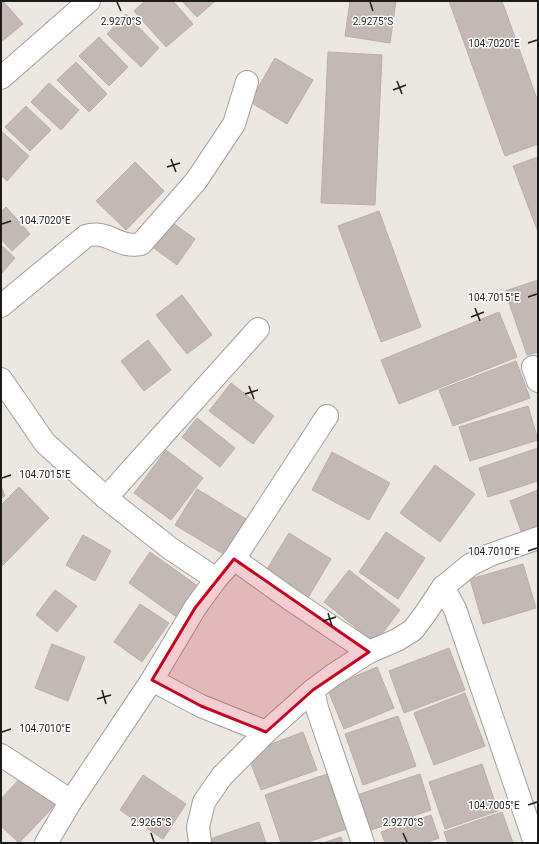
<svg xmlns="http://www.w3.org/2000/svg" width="539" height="844" viewBox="0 0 539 844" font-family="Roboto,sans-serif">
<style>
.building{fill:#c4b8b4;stroke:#beaba3}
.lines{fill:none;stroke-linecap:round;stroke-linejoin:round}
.minor-casing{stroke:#9f9f9f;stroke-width:24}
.minor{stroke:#fff;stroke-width:22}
.marked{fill:#c40320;fill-opacity:0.2;stroke:#c40320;stroke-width:3;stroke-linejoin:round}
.ticks{fill:none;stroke:#1b1b1b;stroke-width:1.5}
.ticks-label{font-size:10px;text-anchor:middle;fill:#1b1b1b;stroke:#fff;stroke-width:3;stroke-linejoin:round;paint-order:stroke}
</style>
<rect width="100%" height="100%" fill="#ede7e1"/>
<g class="building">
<polygon points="1,1 3,1 23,24 1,42"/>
<polygon points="145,1 173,1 193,24 166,47 134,11"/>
<polygon points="182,1 215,1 197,17"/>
<polygon points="350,1 396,1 390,43 345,36"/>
<polygon points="449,1 502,1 538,102 538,144 505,156"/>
<polygon points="126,14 159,48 141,67 107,34"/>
<polygon points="99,37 128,67 109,86 79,56"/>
<polygon points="328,52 382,55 375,205 321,203"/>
<polygon points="275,58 313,80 287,124 250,102"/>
<polygon points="76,62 107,94 89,112 57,80"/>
<polygon points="49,83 79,110 61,130 31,102"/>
<polygon points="26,106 51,130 30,151 5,127"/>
<polygon points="1,131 29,156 7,181 1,175"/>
<polygon points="538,157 538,232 513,166"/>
<polygon points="135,162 164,191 126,230 96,201"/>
<polygon points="6,207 30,234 12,251 1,239 1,212"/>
<polygon points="379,211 421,327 381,342 338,226"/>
<polygon points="166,218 195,239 177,265 147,243"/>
<polygon points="1,245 15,258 1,274"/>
<polygon points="538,280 538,352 527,355 505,291"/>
<polygon points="182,295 212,335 187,354 156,315"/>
<polygon points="499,312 517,357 399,404 381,360"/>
<polygon points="148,340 171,370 144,391 121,361"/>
<polygon points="516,361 530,398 453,426 439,390"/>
<polygon points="231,383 274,416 253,444 209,411"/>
<polygon points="528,406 538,440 470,461 459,427"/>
<polygon points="197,418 235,448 220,467 182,437"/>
<polygon points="538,448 538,481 488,497 479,468"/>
<polygon points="166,450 203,478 171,520 134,493"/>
<polygon points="332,452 390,483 369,520 312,490"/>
<polygon points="435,465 475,494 440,542 400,513"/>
<polygon points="1,486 5,496 1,498"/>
<polygon points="19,487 49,518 1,567 1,505"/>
<polygon points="197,489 246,519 225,555 175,525"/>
<polygon points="538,490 538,530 523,536 510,501"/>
<polygon points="386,532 425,558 398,599 359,572"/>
<polygon points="289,533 331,559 306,601 264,574"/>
<polygon points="83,535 111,551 95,581 66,565"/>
<polygon points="150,552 199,587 178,618 129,583"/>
<polygon points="523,564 536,608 483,624 470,579"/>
<polygon points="349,570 400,610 375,643 324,602"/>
<polygon points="55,590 77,606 57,632 36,615"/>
<polygon points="140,604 169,623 142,662 114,642"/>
<polygon points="52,644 85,657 68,701 35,688"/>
<polygon points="449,648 465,690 404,713 389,671"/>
<polygon points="377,667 394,708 344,729 327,688"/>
<polygon points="465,693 485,746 434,765 414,713"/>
<polygon points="398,716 416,766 363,785 345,734"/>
<polygon points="303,732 317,770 261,790 247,753"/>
<polygon points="482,764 498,811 445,829 429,782"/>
<polygon points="24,774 57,803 19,843 1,826 1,799"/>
<polygon points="327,774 346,829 305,843 281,843 265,795"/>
<polygon points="420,774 431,810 368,831 357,795"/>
<polygon points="143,775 186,804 163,839 120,810"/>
<polygon points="502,812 513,843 448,843 444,832"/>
<polygon points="431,815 439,838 425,843 385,843 381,832"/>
<polygon points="259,822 266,843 211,843 210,839"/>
<polygon points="341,837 343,843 323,843"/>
</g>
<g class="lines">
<g class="minor-casing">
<g id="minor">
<polyline points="1,78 89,1"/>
<path d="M1,306L86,236C107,229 119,249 141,244L196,181L234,124L247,82"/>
<polyline points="533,367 538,381"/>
<polyline points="1,379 45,443 106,498 171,549 216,579 234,559 290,599 369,652"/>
<polyline points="106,498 258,329"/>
<polyline points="234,559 327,416"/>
<polyline points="216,579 195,608 152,680 201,706 266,732"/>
<polyline points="443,587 455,609 535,843"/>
<polyline points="1,755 71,801"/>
<polyline points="46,843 71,801 152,680"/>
<polyline points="200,843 198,827 204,802 222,776 266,732 313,690"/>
<polyline points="363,843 317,708 313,690 333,675 369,652 397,640 413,630 425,614 443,587 470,565 490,555 538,538"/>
</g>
</g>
<use href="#minor" class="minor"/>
</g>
<path class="marked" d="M234,559L369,652L313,690L266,732L201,706L152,680L195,608Z"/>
<path class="ticks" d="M117,2L121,11M370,2L373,11M528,43L537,40M397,81L402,94M393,90L406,85M171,159L176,172M167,167L180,163M2,224L11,221M528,297L537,294M475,308L480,321M471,317L484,312M249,386L254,399M245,394L258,390M2,478L11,475M528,551L537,548M328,613L332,626M323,621L336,617M102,690L106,704M97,699L111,695M2,732L11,729M528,805L537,802M151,833L154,842M403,833L407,842"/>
<g class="ticks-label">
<text x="373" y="25">2.9275°S</text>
<text x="121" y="25">2.9270°S</text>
<text x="494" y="47">104.7020°E</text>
<text x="45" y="224">104.7020°E</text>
<text x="494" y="301">104.7015°E</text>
<text x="45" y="478">104.7015°E</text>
<text x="494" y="555">104.7010°E</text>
<text x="45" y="732">104.7010°E</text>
<text x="494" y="809">104.7005°E</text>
<text x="151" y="826">2.9265°S</text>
<text x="403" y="826">2.9270°S</text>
</g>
<rect width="539" height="844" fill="none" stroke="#1b1b1b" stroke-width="4"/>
</svg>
